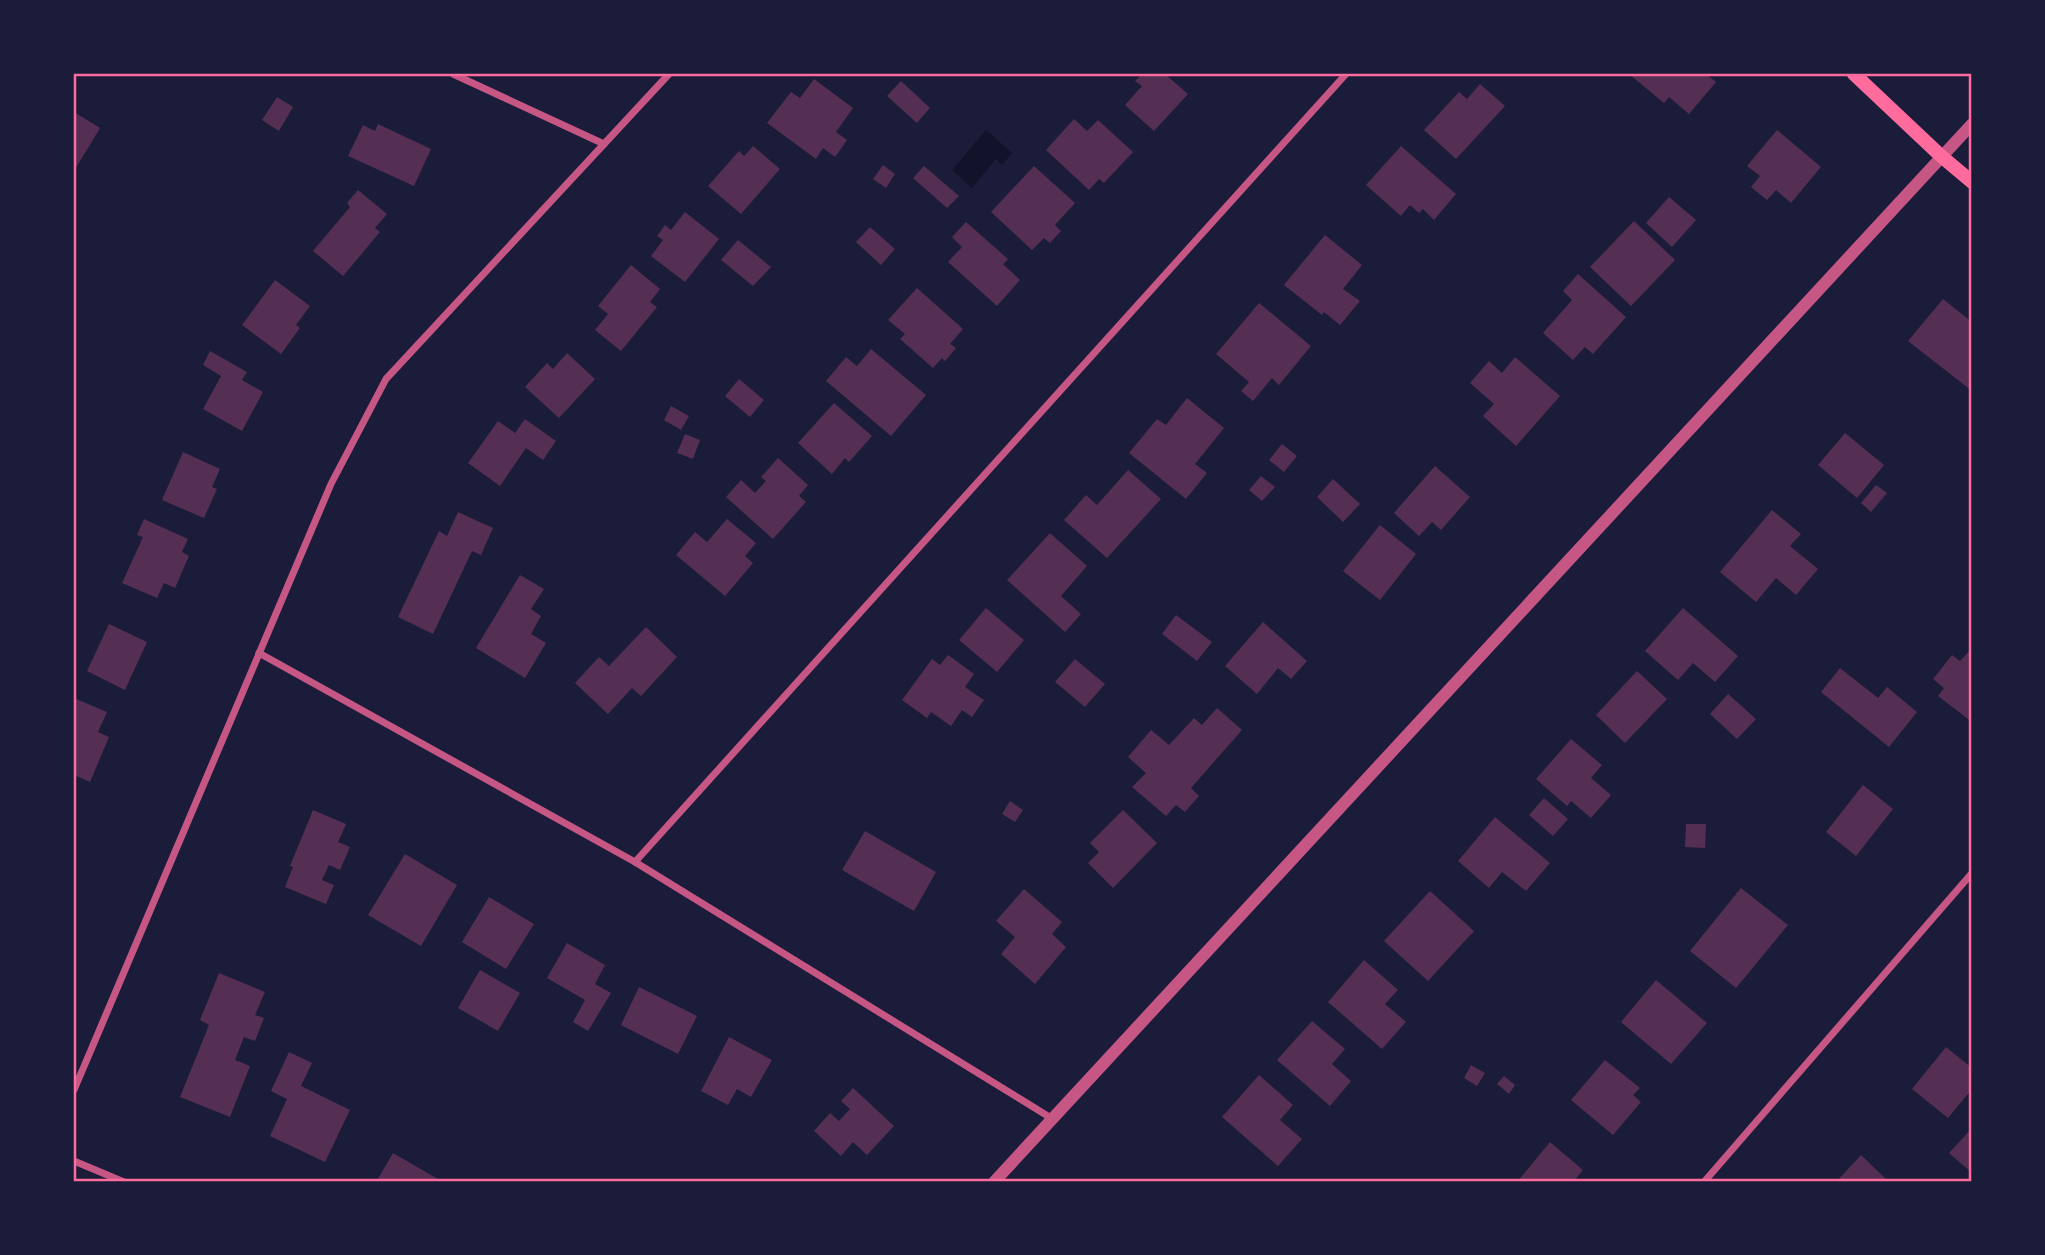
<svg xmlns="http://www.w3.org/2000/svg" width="2045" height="1255" viewBox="0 0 2045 1255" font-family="Lora,serif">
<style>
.water{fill:#12122b}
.building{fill:#542f53}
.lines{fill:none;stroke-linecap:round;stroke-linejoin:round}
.minor{stroke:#c65784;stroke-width:7}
.tertiary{stroke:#c65784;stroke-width:12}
.secondary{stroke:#ff6b9d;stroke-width:14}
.neatline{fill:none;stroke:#ff6b9d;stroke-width:2.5}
</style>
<rect width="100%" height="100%" fill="#1b1b3a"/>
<polygon class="water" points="986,130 1012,153 1002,165 996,159 972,188 952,170"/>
<g class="building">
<polygon points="1142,74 1165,74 1188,94 1154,131 1125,105 1142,86 1135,81"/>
<polygon points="1629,74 1706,74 1716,82 1689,114 1669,97 1664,103"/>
<polygon points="814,79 853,108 836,132 847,140 835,157 823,148 816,159 767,123 791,92 800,98"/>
<polygon points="901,81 930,108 917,123 887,96"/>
<polygon points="1480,84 1505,106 1456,159 1424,130 1459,92 1467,99"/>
<polygon points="277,97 293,107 279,131 262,120"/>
<polygon points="74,112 100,128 74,171"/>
<polygon points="1074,119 1087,131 1098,120 1133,152 1104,183 1099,179 1089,190 1046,150"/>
<polygon points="378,124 431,149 414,186 348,156 363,125 375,131"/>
<polygon points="1777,130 1821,167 1791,203 1776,190 1767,200 1751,187 1760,176 1747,166"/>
<polygon points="753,146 780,169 741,214 708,186 739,151 744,156"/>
<polygon points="1401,146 1456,194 1434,220 1423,209 1419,213 1410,205 1401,216 1366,185"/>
<polygon points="883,165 895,174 886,188 873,179"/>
<polygon points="924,166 959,196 947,208 913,178"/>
<polygon points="1034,166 1075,203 1055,225 1061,231 1050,243 1044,238 1032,250 991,212"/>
<polygon points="358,190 387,214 375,228 380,232 343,276 313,251 350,207 347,203"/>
<polygon points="1669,197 1696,220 1672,247 1646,223"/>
<polygon points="685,212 719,239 685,282 651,256 663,240 657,236 665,225 671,230"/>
<polygon points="1634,221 1675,260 1631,306 1590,267"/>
<polygon points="966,222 1008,259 1003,264 1020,280 997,306 948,262 962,247 952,237"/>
<polygon points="870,227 895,249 881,265 856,242"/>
<polygon points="1325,235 1362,265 1343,289 1360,301 1340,325 1324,312 1322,315 1284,285"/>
<polygon points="738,240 771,267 753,286 721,260"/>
<polygon points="631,265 660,289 650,302 657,307 621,351 595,330 608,314 598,306"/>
<polygon points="1578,274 1626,317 1593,354 1585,347 1573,360 1543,333 1572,300 1563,291"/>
<polygon points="275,280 310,306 296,325 300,328 281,354 242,325"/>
<polygon points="917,288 963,329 950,344 956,348 945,361 942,358 933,368 900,339 905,334 888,320"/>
<polygon points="1943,299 1972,322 1972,391 1908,341"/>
<polygon points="1259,303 1311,346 1279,385 1272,378 1253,401 1241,391 1249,382 1216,354"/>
<polygon points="871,349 926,395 891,436 826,381 846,357 857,366"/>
<polygon points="210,351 247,372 242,380 263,392 242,431 203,409 221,376 203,365"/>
<polygon points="567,353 595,379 559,418 525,387 547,363 553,369"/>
<polygon points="1515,357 1560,396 1516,446 1483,416 1494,404 1470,383 1489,361 1502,373"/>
<polygon points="739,379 764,400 750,417 725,396"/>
<polygon points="1187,398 1224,428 1195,464 1207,473 1186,499 1129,453 1157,419 1166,425"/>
<polygon points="834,403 872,436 849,462 845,458 832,474 798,443"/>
<polygon points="671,406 689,416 681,430 664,420"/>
<polygon points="525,419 556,441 543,460 526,448 500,486 468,463 498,421 515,433"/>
<polygon points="1845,433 1884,465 1857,498 1818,465"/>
<polygon points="685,434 700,440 693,459 677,453"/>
<polygon points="1282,444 1297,456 1284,472 1269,460"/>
<polygon points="183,452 220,469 212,487 217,489 204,518 162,500"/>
<polygon points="778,458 808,485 799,496 806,502 773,539 726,497 741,480 755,493 766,481 761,477"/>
<polygon points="1435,466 1470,497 1441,530 1432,522 1419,536 1394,513"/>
<polygon points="1128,470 1161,499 1107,558 1064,520 1086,495 1097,505"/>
<polygon points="1261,476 1275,487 1262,501 1249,490"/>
<polygon points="1333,479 1360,504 1343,522 1317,497"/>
<polygon points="1876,485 1887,493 1871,512 1861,503"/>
<polygon points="1772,510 1801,534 1790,546 1818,569 1796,595 1776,578 1756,602 1720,572"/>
<polygon points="458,512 493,528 481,555 472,551 433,634 398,617 439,531 447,536"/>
<polygon points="144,519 188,539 182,552 189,556 175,588 164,583 157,598 122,583 143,537 137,535"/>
<polygon points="727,519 756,543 745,556 753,563 725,596 676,555 695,532 707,542"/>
<polygon points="1380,525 1416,554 1380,600 1343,571"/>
<polygon points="1050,533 1087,566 1061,596 1081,614 1065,632 1007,580"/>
<polygon points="520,575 544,589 531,609 541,616 531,634 546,643 525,678 476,648"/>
<polygon points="986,608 1024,640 997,672 959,640"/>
<polygon points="1683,608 1738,656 1715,682 1693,663 1678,680 1645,651"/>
<polygon points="1176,615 1212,642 1197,661 1162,634"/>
<polygon points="1263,622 1307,661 1291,679 1278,668 1257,694 1225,666"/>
<polygon points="109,624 147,642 125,690 87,671"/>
<polygon points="646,627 677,657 641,696 632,688 608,714 575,683 599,657 609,666"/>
<polygon points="1972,648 1972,722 1938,696 1944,688 1933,679 1952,655 1960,661"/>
<polygon points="948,655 974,674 965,687 984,700 972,717 962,710 951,726 931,712 927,718 902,700 932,659 940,665"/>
<polygon points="1075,659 1105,684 1085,707 1055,682"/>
<polygon points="1840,668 1878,698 1887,687 1917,712 1889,747 1821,692"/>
<polygon points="1637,671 1667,699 1625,743 1596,715"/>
<polygon points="1728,694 1756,719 1737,739 1710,714"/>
<polygon points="74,698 107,712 98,732 109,737 90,782 74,775 74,727 75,722 74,722"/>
<polygon points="1217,708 1242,730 1191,788 1199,796 1185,812 1176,805 1166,816 1132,787 1146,773 1128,757 1151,730 1169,745 1194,718 1202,725"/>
<polygon points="1571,739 1602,765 1591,778 1611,795 1591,818 1571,801 1567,806 1536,779"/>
<polygon points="1863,785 1893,809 1856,856 1826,832"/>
<polygon points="1544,798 1568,819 1553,836 1529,815"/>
<polygon points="1010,801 1023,810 1015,822 1002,814"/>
<polygon points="313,810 346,824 338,842 350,847 340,870 329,865 322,880 334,885 326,904 285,887 293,867 290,866"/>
<polygon points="1123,810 1157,843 1113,888 1088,863 1099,852 1090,843"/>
<polygon points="1495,817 1550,863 1526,891 1502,872 1489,888 1458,861"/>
<polygon points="1686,824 1706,824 1705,848 1685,847"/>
<polygon points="865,831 936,872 914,911 842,870"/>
<polygon points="405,854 457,885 421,946 368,915"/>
<polygon points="1741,888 1788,925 1736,988 1690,951"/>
<polygon points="1024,889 1062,922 1052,934 1066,947 1035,984 1001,954 1015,937 996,921"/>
<polygon points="1430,891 1474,931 1428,981 1384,941"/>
<polygon points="489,897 534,924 506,969 462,942"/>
<polygon points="567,943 605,965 595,984 611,993 588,1031 573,1022 585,1000 547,978"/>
<polygon points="1364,960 1398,990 1385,1004 1406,1022 1382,1049 1328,1002"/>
<polygon points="480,970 520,993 498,1031 458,1008"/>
<polygon points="219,973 265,992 255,1015 264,1018 255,1041 244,1037 235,1060 250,1066 230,1117 180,1097 209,1025 200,1020"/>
<polygon points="1656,980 1707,1023 1671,1064 1621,1022"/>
<polygon points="639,987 697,1016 678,1054 621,1025"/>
<polygon points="1312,1021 1345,1049 1332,1064 1351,1081 1330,1106 1277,1060"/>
<polygon points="729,1037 772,1060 751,1097 737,1089 728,1105 701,1091"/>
<polygon points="1946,1047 1972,1068 1972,1089 1948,1118 1912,1089"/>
<polygon points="289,1052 312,1063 301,1086 350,1110 325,1162 270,1136 287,1099 271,1091"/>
<polygon points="1605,1060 1640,1088 1633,1095 1641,1102 1613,1135 1571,1100"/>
<polygon points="1471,1065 1485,1073 1477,1086 1464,1078"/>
<polygon points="1259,1075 1293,1105 1280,1120 1302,1139 1278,1166 1222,1117"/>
<polygon points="1504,1076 1515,1085 1509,1094 1497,1084"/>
<polygon points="853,1088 894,1126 867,1155 853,1142 841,1156 814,1131 830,1113 839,1121 850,1109 841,1101"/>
<polygon points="1972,1128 1972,1173 1949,1153"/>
<polygon points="1550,1142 1583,1170 1573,1182 1517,1182"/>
<polygon points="393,1153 443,1182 376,1182"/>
<polygon points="1861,1155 1889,1182 1836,1182"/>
</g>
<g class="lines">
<g class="minor">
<polyline points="453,74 604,144"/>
<polyline points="259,653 635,862 1051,1118"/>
<polyline points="635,862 1346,74"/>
<polyline points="74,1090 331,484 386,379 669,74"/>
<polyline points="74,1161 124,1182"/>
<polyline points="1704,1182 1972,873"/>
</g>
<polyline class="tertiary" points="994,1182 1972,124"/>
<polyline class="secondary" points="1854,74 1941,156 1972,182"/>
</g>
<rect width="2045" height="1255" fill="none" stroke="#1b1b3a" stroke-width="150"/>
<rect x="75" y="75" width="1895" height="1105" class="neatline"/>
</svg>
